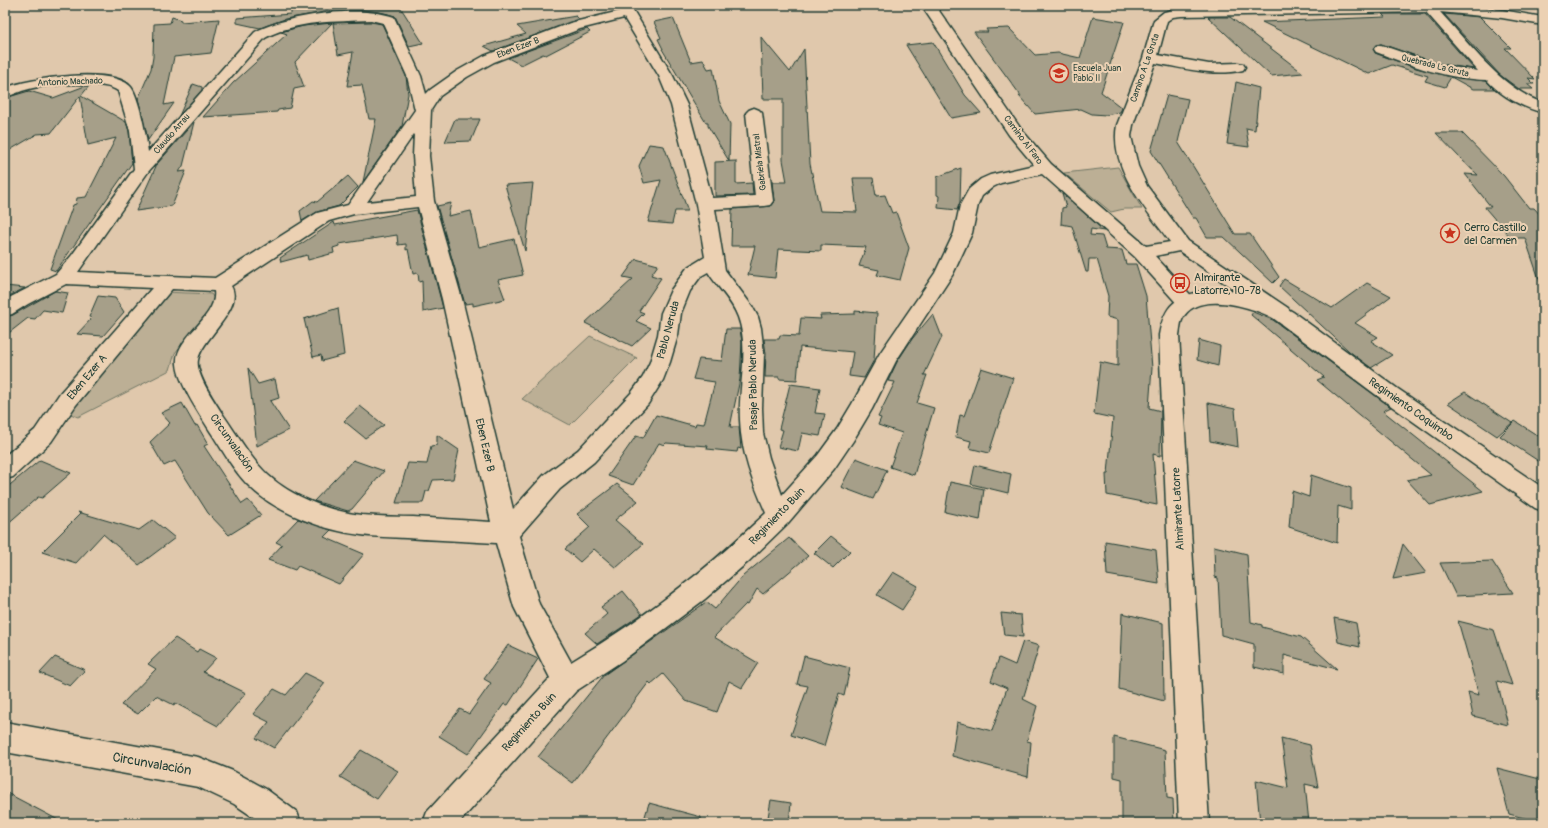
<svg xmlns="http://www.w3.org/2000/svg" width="1548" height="828" viewBox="0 0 1548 828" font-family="Pangolin,sans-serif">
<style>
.green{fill:#bcaf95;stroke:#6e7664}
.building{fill:#a69f89;stroke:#1f3d34}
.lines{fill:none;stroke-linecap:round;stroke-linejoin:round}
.street-casing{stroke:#1f3d34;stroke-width:3}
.secondary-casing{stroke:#1f3d34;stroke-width:3}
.street{fill:#ecd1b3;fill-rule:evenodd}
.secondary{fill:#ecd1b3;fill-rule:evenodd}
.labels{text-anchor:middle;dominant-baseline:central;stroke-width:4;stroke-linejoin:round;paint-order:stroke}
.far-street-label{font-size:9px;fill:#1f3d34;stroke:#ecd1b3}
.far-poi-label{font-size:9px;fill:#1f3d34;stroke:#ecd1b3;text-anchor:start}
.poi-label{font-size:11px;fill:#1f3d34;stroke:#ecd1b3;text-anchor:start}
.street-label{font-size:11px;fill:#1f3d34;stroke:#ecd1b3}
.near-street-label{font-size:13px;fill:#1f3d34;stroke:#ecd1b3}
</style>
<rect width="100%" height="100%" fill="#e0c8ac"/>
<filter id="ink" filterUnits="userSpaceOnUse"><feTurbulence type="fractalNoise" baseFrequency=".025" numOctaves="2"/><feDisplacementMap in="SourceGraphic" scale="8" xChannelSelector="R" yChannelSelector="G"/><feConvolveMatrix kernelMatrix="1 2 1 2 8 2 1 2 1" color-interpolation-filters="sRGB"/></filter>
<g filter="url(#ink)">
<g class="green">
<polygon points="1118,167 1142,209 1124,209 1111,212 1064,173"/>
<polygon points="164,292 211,294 216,301 175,353 170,370 78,417 68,413"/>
<polygon points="590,336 637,358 570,425 522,399"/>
</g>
<g class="building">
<polygon points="357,5 399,5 423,43 409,46 395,16 380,12 363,10 324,12 285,19 260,28 237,23 237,18 291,14 291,10"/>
<polygon points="1382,14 1425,14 1474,69 1439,64 1381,44 1376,45 1373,48 1375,53 1416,68 1451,77 1445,87 1425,81 1428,76 1392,65 1369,74 1262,22 1385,17"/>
<polygon points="1444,14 1480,17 1511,48 1505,48 1535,79 1528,78 1534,84 1527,84 1533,89 1519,89 1500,75"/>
<polygon points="576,16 579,19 493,51 484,46 526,34 517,26"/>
<polygon points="172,17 181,20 181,22 219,19 211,53 174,57 164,105 174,103 148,140 138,99 151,69 153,57 154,24 170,23"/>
<polygon points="1093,17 1124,22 1101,92 1122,108 1120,112 1106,115 1092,114 1081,109 1035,114 1019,96 1021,96 974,32 988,32 986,29 1009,28 1035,55 1058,53 1080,58"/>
<polygon points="1208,17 1230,17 1303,73 1271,76"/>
<polygon points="673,18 691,62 703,60 708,69 713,68 719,101 730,124 729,161 708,126 708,123 706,123 662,49 663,49 658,39 661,38 654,22"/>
<polygon points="371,22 382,24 406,76 408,94 402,126 363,182 376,119 369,119 362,85 347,86 353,52 338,55 333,23"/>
<polygon points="332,23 295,62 304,87 294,89 290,108 278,110 277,112 203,117 233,83 287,34 281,32 303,26"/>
<polygon points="587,29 590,32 546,55 543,54 521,65 508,58"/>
<polygon points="761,37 790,72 804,49 810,164 820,211 857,212 853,178 873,178 876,196 885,195 892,213 896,212 909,248 900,280 877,275 879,270 859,266 866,247 821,245 821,251 778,249 775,278 748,275 755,246 731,246 732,209 770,206 774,201 772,182 787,182 783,160 783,99 763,99"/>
<polygon points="933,42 965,95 981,113 951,118 906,45"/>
<polygon points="1451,77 1486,81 1494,89 1473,89"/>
<polygon points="1236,82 1259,88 1255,130 1246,128 1249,147 1227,144"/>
<polygon points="193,84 202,87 202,90 179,116"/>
<polygon points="85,86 89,86 81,96 126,122 129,131 132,163 56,271 50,269 73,205 76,204 77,198 86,197 116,138 88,145 80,96 51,133 37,134 5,153 5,98 29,91 53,98"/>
<polygon points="1167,95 1188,99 1178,142 1235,234 1250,234 1279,277 1273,283 1224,237 1207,237 1196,218 1193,218 1151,151"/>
<polygon points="455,119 480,119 471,141 445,142"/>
<polygon points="194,122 183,166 179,172 186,171 172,206 136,211 157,164"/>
<polygon points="1436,133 1462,133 1504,176 1529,208 1534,208 1543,218 1543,281 1540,282 1525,238 1511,238 1486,209 1485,207 1491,207 1465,174 1478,175 1461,159"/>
<polygon points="649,144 664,146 688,211 675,211 672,224 648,222 661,180 644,183 639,166"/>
<polygon points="736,161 736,184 752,183 753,195 715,196 715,162"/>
<polygon points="961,168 960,202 957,210 938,208 939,196 937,195 937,177"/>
<polygon points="348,176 358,187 339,206 317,212 302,221 300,211 313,201 317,202"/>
<polygon points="533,183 525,251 505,185"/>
<polygon points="1062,193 1104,231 1091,229 1090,235 1102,236 1106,249 1122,250 1126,264 1136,264 1146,296 1152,368 1149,408 1161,411 1160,456 1153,454 1157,505 1107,495 1106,474 1108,474 1113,418 1094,414 1100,362 1118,366 1118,320 1107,317 1108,296 1097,259 1089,259 1088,272 1086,272 1072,226 1061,224 1062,208 1066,207"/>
<polygon points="451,203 448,216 471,211 479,247 514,239 523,275 498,280 505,299 473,306 473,303 465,304 437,206"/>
<polygon points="417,210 443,308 423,312 422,281 419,282 418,273 413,274 408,249 406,250 406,244 398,245 397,235 339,244 339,246 333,248 334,253 308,260 307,255 281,262 280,258 334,222 335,225"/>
<polygon points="636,259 658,265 651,275 661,278 639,311 644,313 636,321 651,328 632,346 585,323 633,279 623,277"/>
<polygon points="1284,279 1332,308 1367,283 1391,296 1355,323 1378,337 1371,341 1392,355 1371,368 1349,351 1279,286"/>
<polygon points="5,286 25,288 5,298"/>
<polygon points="55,291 68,293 62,313 43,310 35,319 28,318 5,336 5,317 13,315"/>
<polygon points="98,296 115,298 124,312 103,336 77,334 92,318 89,317"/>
<polygon points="338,308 344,355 322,361 321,355 313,357 304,319"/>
<polygon points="855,311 877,313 874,360 864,378 849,376 853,352 800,347 797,380 779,379 779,377 765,377 766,354 764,339 779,339 780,335 799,336 801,318 821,319 820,315 855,314"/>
<polygon points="1253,312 1273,320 1391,407 1383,411 1483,491 1430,505 1407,480 1431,475 1317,380 1324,377 1251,315"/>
<polygon points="933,314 942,337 924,375 927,375 917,403 934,408 914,475 890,467 902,433 878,425 881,418 878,417 895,382 888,381 897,362 912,339"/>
<polygon points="726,329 740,329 742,342 740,379 730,427 739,427 741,449 738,448 737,452 707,449 708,446 666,443 664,445 659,443 633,485 608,476 636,436 643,438 656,415 695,426 696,423 704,424 715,382 693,379 699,359 722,361"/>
<polygon points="1199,340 1220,346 1218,366 1197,360"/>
<polygon points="248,368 258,384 275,379 279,398 270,401 289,430 257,446"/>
<polygon points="981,368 1013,378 989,453 969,448 971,441 956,437 960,415 964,416"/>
<polygon points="790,384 820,388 815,413 825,414 820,436 802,433 798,451 778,447 783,430 779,429"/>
<polygon points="1465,392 1512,423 1497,436 1448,403"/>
<polygon points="182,403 195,426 197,425 208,444 204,446 242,504 248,500 261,515 229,535 208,513 175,461 164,466 150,442 170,423 161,413"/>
<polygon points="1208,403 1235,409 1238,447 1210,441"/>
<polygon points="360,406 384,425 365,438 344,421"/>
<polygon points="1515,421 1543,439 1543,464 1500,436"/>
<polygon points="437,435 459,450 453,479 433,480 429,491 426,491 423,503 396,503 408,463 427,464 431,446 437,445"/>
<polygon points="856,458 887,470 873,499 841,487"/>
<polygon points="40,460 71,473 42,498 38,497 5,526 5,489"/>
<polygon points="353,460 384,471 352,509 348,511 314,501"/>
<polygon points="975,465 1011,474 1008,493 971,484"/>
<polygon points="1311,475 1351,488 1351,510 1338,506 1337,543 1289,527 1292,491 1309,497"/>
<polygon points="950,482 984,489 980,520 945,512"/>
<polygon points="617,484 638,501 615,520 643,544 616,568 594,549 580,562 565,549 590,527 577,514"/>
<polygon points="78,512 139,530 153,520 175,538 139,565 103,534 76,563 42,552 80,514"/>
<polygon points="298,519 331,530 324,537 364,554 339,584 298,566 295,570 268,560 282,545 276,542"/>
<polygon points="831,536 850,551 833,568 814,553"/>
<polygon points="789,538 808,556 763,594 757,589 748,605 746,604 714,637 758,663 742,688 729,681 717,712 686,701 663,674 651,684 649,682 573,783 538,757 604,675 706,602 715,609 743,576"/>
<polygon points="1105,541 1156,550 1159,584 1107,575"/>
<polygon points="1403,544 1426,573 1393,579"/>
<polygon points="1214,546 1247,554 1251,622 1262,625 1262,627 1301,637 1337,669 1284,655 1284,674 1254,667 1254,644 1221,635 1218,578 1215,577"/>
<polygon points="1492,561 1513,593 1456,596 1440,563"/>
<polygon points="893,572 918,586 902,610 877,595"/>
<polygon points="623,591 642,614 597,644 585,633 607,614 601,607"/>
<polygon points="1001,613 1021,615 1023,637 1004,635"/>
<polygon points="1122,613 1163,623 1164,701 1119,689"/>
<polygon points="1334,618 1356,623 1360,647 1338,642"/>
<polygon points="1458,621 1494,630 1512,685 1497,681 1508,725 1473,716 1468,692 1479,695"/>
<polygon points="175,638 197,652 199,649 216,658 203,672 246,693 218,726 175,703 174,705 156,696 138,714 121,705 156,669 148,664"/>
<polygon points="1023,641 1039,646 1023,699 1037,706 1027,741 1031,742 1028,777 952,756 957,722 992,731 1007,688 991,681 999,658 1015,665"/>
<polygon points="508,645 538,659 508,705 504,704 468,754 439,736 460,709 469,714 491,683 484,679"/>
<polygon points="804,656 850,668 844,696 839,694 824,746 791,735 808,686 797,684"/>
<polygon points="55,657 85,670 70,686 40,673"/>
<polygon points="305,673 325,683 274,748 256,738 269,722 253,714 274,689 286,695"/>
<polygon points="1114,737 1165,750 1167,798 1173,799 1174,823 1122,823 1122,779 1114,777"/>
<polygon points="1281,738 1310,745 1318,787 1305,784 1309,823 1260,823 1256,780 1288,788"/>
<polygon points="361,750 398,771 377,799 340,777"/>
<polygon points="1497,768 1540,779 1543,789 1543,823 1509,814"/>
<polygon points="5,792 64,823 5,823"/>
<polygon points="771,800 791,803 789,823 767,823"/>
<polygon points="649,803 701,817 701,823 643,823"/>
</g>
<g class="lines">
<g class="street-casing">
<g id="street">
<path d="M616,5H630L673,76L687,105L712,198L755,196L746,113L749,110L754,108L759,110L762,113L773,201L770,205L764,206L715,209L725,270L752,306L758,317L761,328L764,354L762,408L763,433L769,458L782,495L818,455L837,429L852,404L880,353L935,273L954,233L960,205L969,189L981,179L990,175L1034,165L1009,135L921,5H935L1021,129L1051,164L1146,246L1170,242C1146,209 1109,168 1117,125L1143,58L1154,20L1164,12L1181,8L1454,5L1502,10L1543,17V25L1502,18L1440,12C1471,45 1499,87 1543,103V113C1522,107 1501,96 1487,80C1448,79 1412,66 1376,52L1374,49L1376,46L1381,45L1439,65L1478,71L1426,12L1181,16L1173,17L1167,21L1158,55L1209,64L1238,63L1243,64L1245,67L1243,70C1215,77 1183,68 1155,63L1133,125L1131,136L1138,166L1147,186L1188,241L1288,308L1291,313L1288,318L1281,320L1274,318L1179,251L1155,256L1197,302L1194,307L1187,309L1180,307L1135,257L1042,174L1001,183L993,187L982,196L978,205L972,233L953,274L896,361L872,409L853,441L834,469L788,523L749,561L705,599L622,661L576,691L459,823H423L427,812L550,678L514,607L496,543C466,541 436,540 406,538C391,537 375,537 361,535C326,531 277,513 251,488C235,473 224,453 212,434C202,418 178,383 177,364C174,337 218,318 214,291L172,289L76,405L51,442L13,477L5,479V456L35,430L60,393L152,288L66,284L28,304L12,314L5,316V300L56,274L72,255L134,169L130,131L118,91C104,80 47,84 29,89C20,91 13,95 5,97V88C28,78 114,66 131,87C139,97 147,138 148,152L255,32C286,15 361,5 394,17L421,76L426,94L430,90L457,71L484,56L570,23L620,11ZM624,18L659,76L671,105L696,204L705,257L687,268L671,290L661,313L658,335L650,362L643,377L632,392L578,450L544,475L513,509L462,299L434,201L429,156L431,110L440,96L467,77L494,62L580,29ZM371,20L383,23L407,76L415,110L348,205L317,213L215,278L78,272L148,172L265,38C297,20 335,22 371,20ZM414,134L413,156L416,197L367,202ZM418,207L442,299L491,522C465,520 439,519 413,517C395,517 378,516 361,515C329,511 292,497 268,475C250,458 238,436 224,416C216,404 195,374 198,360C202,338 245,308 231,286L329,221L354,214ZM708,272C717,287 732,300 738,317C750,350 738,386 740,420C741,453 753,483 766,513C740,537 715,561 687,582C651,611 611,638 571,662L539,604L519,536L560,489L594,462L648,404L663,380L670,362L678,335L681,313L690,291L701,276Z"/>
<polygon points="5,722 198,757 233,771 266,789 297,812 301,823 262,823 234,804 198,787 5,752"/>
</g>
</g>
<g class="secondary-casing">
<path id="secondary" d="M1206,290C1237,289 1267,296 1293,312L1398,389L1543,488V511L1535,508L1383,400L1273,318C1253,307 1195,289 1182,320C1180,324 1180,330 1179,335L1209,823H1179L1159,335C1165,303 1176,297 1206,290Z"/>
</g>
<use href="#street" class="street"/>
<use href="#secondary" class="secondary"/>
</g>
</g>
<defs>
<g id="school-ring" transform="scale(1)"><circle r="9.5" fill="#ecd1b3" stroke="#c8321e" stroke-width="1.5"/><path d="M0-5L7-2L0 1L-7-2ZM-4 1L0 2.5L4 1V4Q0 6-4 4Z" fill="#c8321e"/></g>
<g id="sight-ring" transform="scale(1)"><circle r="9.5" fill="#ecd1b3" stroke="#c8321e" stroke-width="1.5"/><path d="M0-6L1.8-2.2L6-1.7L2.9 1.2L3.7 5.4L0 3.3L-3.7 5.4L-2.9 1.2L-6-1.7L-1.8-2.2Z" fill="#c8321e"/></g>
<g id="bus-ring" transform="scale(1)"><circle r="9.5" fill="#ecd1b3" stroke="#c8321e" stroke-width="1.5"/><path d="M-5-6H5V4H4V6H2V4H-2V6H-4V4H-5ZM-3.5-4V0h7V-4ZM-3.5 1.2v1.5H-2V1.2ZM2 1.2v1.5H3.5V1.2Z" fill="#c8321e"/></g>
</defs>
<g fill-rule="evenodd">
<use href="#school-ring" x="1059" y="73"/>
<use href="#sight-ring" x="1450" y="233"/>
<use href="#bus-ring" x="1180" y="283"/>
</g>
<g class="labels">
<g class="far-street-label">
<text transform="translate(518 48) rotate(-21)">Eben Ezer B</text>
<text transform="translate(1435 66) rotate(14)">Quebrada La Gruta</text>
<text transform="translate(1145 68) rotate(-71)">Camino A La Gruta</text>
<text transform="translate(70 82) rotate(-2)">Antonio Machado</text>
<text transform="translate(172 134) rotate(-49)">Claudio Arrau</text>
<text transform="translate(1023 140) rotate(53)">Camino Al Faro</text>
<text transform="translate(760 162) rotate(-97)">Gabriela Mistral</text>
</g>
<g class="far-poi-label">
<text x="1073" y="68">Escuela Juan<tspan x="1073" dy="10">Pablo II</tspan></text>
</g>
<g class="poi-label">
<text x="1464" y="227">Cerro Castillo<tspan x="1464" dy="13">del Carmen</tspan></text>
<text x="1194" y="277">Almirante<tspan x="1194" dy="13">Latorre, 10-78</tspan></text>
</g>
<g class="street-label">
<text transform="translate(668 330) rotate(-75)">Pablo Neruda</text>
<text transform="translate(87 377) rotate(-50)">Eben Ezer A</text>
<text transform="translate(753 385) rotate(-91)">Pasaje Pablo Neruda</text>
<text transform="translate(1411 409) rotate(35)">Regimiento Coquimbo</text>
<text transform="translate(232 443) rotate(55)">Circunvalación</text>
<text transform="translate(485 445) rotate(77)">Eben Ezer B</text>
<text transform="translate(1178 509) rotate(-93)">Almirante Latorre</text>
<text transform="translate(777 516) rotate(-46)">Regimiento Buin</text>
<text transform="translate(529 722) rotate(-48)">Regimiento Buin</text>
</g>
<g class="near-street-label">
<text transform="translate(152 764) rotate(10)">Circunvalación</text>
</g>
</g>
<rect width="1548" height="828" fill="none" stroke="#ecd1b3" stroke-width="20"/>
<rect x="10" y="10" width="1528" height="808" fill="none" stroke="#1f3d34" stroke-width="1.5" filter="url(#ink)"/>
</svg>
